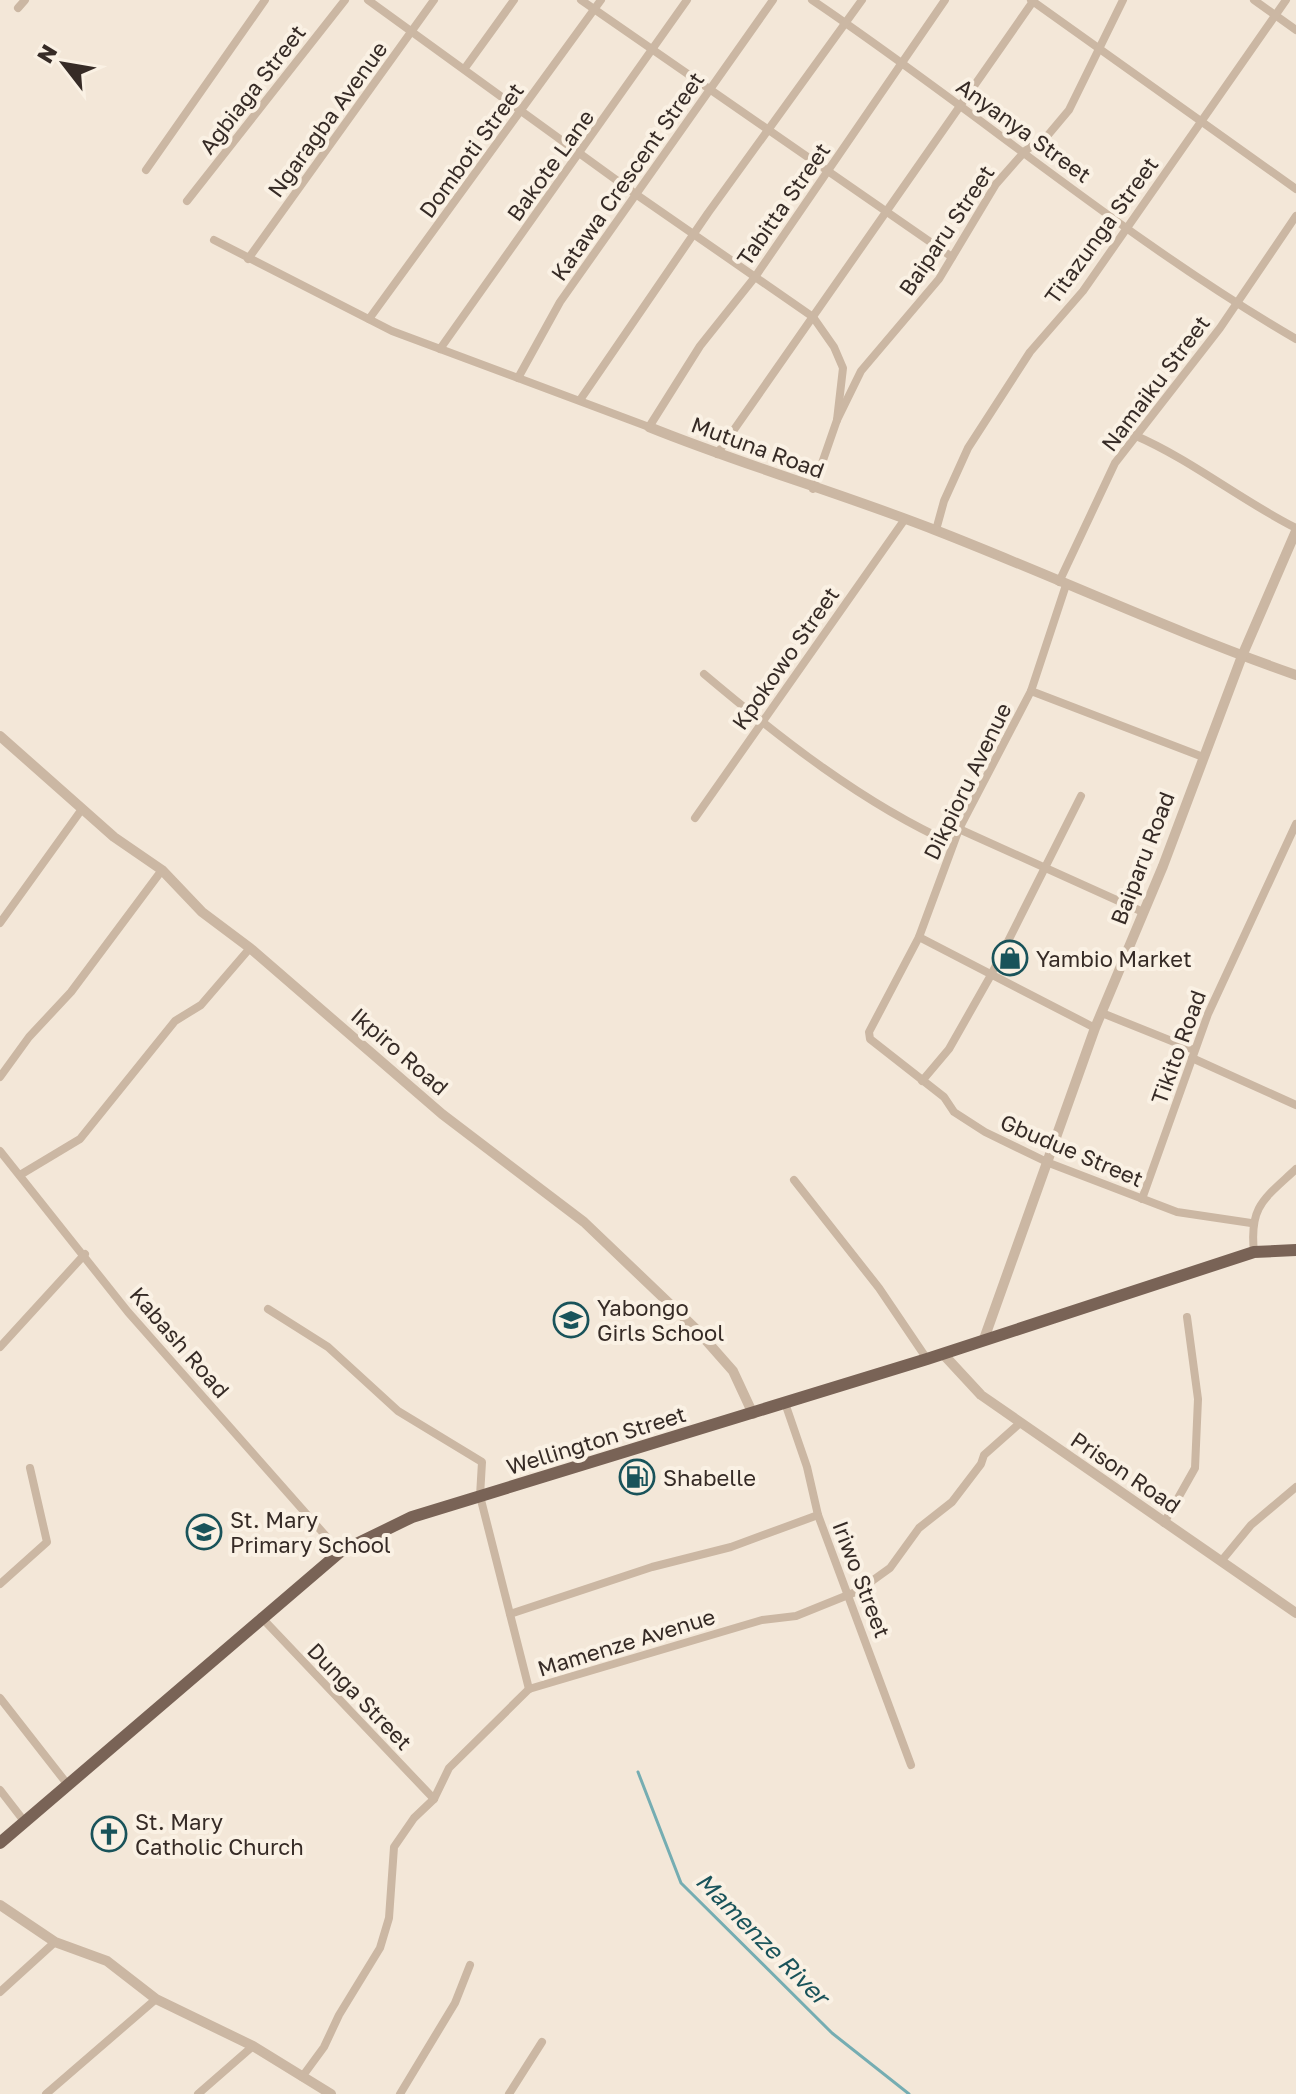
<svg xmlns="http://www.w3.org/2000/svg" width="1296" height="2094" viewBox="0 0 1296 2094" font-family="'Golos Text',sans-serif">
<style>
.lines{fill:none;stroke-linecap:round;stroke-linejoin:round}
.stream{stroke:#75adb2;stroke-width:3}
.minor{stroke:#cbb7a3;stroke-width:8}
.tertiary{stroke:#cbb7a3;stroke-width:10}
.primary{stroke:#796356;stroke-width:12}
.labels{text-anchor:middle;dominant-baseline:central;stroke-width:8;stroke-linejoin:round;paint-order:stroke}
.street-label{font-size:22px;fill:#362b26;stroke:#faf1e4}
.poi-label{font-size:22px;fill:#362b26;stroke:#faf1e4;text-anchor:start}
.water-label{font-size:24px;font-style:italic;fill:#19535a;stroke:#faf1e4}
</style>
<rect width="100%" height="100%" fill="#f3e7d8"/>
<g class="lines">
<polyline class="stream" points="638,1772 681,1883 832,2033 909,2094"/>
<g class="minor">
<polyline points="368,0 637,195 813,317 834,347 843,368 837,420"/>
<polyline points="581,0 952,257"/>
<path d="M812,0C975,110 1126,240 1296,339"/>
<polyline points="1031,0 1296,189"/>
<polyline points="1254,0 1296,30"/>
<polyline points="18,8 25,0"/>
<polyline points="465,68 514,0"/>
<polyline points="146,170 265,0"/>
<polyline points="187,201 345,0"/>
<polyline points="214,240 392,331 649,427 700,346 755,277 945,0"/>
<polyline points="248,259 434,0"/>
<polyline points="369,319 601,0"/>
<polyline points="440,349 687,0"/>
<polyline points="518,378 560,302 773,0"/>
<polyline points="580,400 708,213 862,0"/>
<path d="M1134,435C1192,460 1240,500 1296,528"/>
<polyline points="717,454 1034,0"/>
<polyline points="813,489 837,420 861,371 939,279 996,184 1025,151 1048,135 1069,110 1123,0"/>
<polyline points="936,530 944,501 968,448 1030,352 1083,291 1286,0"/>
<polyline points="1059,582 1115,463 1220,328 1296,216"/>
<polyline points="1066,585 1031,691 959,829 919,937 869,1032 870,1039 944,1097 954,1112 985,1132 1049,1163 1177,1212 1251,1223"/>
<path d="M704,674C780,738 862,803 953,844"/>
<polyline points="1031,691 1203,757"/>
<polyline points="695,818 905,519"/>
<polyline points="959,829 1143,912"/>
<polyline points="0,923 82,809"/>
<polyline points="919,937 1095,1028"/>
<polyline points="1102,1013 1194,1050"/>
<polyline points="1192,1058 1296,1105"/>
<polyline points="0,1077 29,1037 71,992 162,870"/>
<polyline points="922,1081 949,1049 991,975 1081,796"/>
<polyline points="0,1151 128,1312 340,1552"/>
<polyline points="20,1175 80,1139 175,1021 201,1005 250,948"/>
<polyline points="794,1180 879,1288 927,1359"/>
<polyline points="1142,1199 1208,1014 1296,824"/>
<path d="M1254,1252C1249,1206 1264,1199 1296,1169"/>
<polyline points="268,1309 328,1347 398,1411 482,1462 480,1496 529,1689"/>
<polyline points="0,1347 85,1254"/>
<polyline points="785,1403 807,1467 818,1515 911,1765"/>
<polyline points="1164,1523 1195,1468 1198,1399 1187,1317"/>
<polyline points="1223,1559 1251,1525 1296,1487"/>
<polyline points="0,1584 47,1542 30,1468"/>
<polyline points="510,1614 652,1567 731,1547 818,1515"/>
<polyline points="261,1617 434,1799"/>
<polyline points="0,1698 68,1785"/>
<polyline points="0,1790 24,1821"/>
<polyline points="0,1992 55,1942"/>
<polyline points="302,2077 324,2047 339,2015 380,1948 389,1918 394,1847 414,1818 434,1799 449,1768 529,1689 762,1620 796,1616 858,1591 890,1568 919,1528 952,1502 981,1464 984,1455 1020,1423"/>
<polyline points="46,2094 156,1999"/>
<polyline points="198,2094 253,2046"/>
<polyline points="400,2094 455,2003 470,1965"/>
<polyline points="509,2094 542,2042"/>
</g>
<g class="tertiary">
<path d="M649,427C743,465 840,493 935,530C1056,577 1173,632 1296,675"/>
<polyline points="0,736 114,837 162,870 202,912 250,948 442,1114 584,1222 696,1329 733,1371 753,1414"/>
<polyline points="984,1339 1095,1028 1163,866 1242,656 1296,531"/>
<polyline points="943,1354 981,1395 1296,1613"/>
<polyline points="0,1905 55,1942 107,1961 156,1999 253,2046 331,2094"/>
</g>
<polyline class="primary" points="0,1843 340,1552 412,1517 927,1359 1254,1252 1296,1250"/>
</g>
<defs>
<g id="shop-ring" transform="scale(1.8)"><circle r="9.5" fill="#faf1e4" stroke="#19535a" stroke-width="1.5"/><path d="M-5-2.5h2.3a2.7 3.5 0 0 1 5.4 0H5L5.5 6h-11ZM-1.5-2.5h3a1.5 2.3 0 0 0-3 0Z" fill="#19535a"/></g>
<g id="school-ring" transform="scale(1.8)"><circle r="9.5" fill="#faf1e4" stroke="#19535a" stroke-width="1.5"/><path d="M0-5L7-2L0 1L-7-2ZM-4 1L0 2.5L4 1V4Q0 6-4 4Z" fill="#19535a"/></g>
<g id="fuel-ring" transform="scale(1.8)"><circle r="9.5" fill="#faf1e4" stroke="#19535a" stroke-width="1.5"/><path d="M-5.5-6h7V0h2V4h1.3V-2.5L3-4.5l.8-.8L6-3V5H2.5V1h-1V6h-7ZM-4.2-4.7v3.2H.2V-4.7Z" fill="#19535a"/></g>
<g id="church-ring" transform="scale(1.8)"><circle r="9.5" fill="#faf1e4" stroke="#19535a" stroke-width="1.5"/><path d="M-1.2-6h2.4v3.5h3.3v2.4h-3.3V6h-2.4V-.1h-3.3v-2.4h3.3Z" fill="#19535a"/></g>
</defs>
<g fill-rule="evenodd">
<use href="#shop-ring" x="1010" y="958"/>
<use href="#school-ring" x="571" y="1320"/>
<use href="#fuel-ring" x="637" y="1477"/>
<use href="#school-ring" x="204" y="1532"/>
<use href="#church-ring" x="109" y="1834"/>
</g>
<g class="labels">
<g class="street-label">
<text transform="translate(252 89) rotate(-52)">Agbiaga Street</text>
<text transform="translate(327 119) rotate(-54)">Ngaragba Avenue</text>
<text transform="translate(1024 130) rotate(36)">Anyanya Street</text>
<text transform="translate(471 150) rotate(-54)">Domboti Street</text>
<text transform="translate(550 165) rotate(-54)">Bakote Lane</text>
<text transform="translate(627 176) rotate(-55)">Katawa Crescent Street</text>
<text transform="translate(783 204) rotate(-55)">Tabitta Street</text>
<text transform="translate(946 230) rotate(-56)">Baiparu Street</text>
<text transform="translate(1101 230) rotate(-54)">Titazunga Street</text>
<text transform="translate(1155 383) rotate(-53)">Namaiku Street</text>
<text transform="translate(758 447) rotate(20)">Mutuna Road</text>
<text transform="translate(785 658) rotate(-55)">Kpokowo Street</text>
<text transform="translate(967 781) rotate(-64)">Dikpioru Avenue</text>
<text transform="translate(1142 858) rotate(-69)">Baiparu Road</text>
<text transform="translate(1178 1047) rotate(-70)">Tikito Road</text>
<text transform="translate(400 1051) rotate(41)">Ikpiro Road</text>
<text transform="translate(1072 1150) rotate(23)">Gbudue Street</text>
<text transform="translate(180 1342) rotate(49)">Kabash Road</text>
<text transform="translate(596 1440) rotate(-17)">Wellington Street</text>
<text transform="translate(1126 1472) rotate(34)">Prison Road</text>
<text transform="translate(862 1579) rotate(69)">Iriwo Street</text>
<text transform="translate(626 1642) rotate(-17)">Mamenze Avenue</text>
<text transform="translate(360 1696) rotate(46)">Dunga Street</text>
</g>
<g class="poi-label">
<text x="1036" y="958">Yambio Market</text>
<text x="597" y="1307">Yabongo<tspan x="597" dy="25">Girls School</tspan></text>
<text x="663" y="1477">Shabelle</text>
<text x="230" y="1519">St. Mary<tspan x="230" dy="25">Primary School</tspan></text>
<text x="135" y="1821">St. Mary<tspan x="135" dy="25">Catholic Church</tspan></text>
</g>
<g class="water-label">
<text transform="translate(763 1938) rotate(45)">Mamenze River</text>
</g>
</g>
<g transform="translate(64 64) rotate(301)" stroke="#faf1e4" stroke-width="6" paint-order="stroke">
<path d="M0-6L14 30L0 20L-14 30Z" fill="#362b26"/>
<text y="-12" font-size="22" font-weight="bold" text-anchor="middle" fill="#362b26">N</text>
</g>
</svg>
